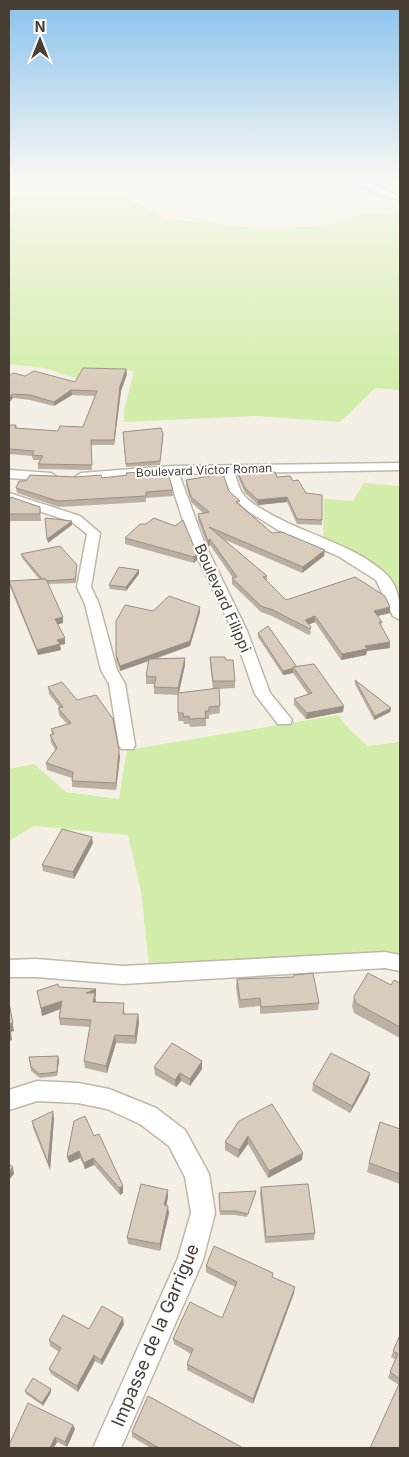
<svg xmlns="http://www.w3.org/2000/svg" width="409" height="1457" viewBox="0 0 409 1457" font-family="Inter,sans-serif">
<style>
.green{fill:#d2eda9}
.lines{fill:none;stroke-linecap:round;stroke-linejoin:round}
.stream{stroke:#9ad7f8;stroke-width:2.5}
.street-casing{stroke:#c1b6a6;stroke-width:3}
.street{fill:#fff;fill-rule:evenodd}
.wall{fill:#bbafa2}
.shaded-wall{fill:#998f84}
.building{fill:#daccbc;stroke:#998f84}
.labels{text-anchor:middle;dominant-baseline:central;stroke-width:4;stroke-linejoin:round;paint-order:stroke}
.far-street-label{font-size:12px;fill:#473e34;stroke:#fff}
.street-label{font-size:15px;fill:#473e34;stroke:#fff}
.near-street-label{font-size:18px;fill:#473e34;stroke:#fff}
</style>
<rect width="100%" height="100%" fill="#f4efe5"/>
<g class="green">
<polygon points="36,191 113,191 168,219 267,229 325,226 361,213 400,214 400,390 375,388 340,422 257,416 124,422 124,410 134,371 82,368 78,379 44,368 9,364 9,197"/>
<polygon points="364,483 400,486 400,604 388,579 323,540 324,499 353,501"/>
<polygon points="338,715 350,730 368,746 400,742 400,956 149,965 141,891 128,835 34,826 9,841 9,769 34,764 66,792 119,799 127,750"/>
</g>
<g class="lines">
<polyline class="stream" points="350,181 373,194 400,201"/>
<g class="street-casing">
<g id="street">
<path d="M357,181C368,181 387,192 400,196V200L376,194Z"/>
<path d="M400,463V470L234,473C237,479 239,489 243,494C248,502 260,508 267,512C305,535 354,544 386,574C398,585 401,605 400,620L393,616L376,580L338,556L278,530L249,512L231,496L223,473L179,474L204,542L247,631L270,693L292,720L290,724H278L255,694L233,631L190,542L168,474L81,481L75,477L81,473L172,466Z"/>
<polygon points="9,470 51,473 57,477 51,481 9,478"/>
<polygon points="9,493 80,516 100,533 91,587 99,604 117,670 125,684 135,745 133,749 121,749 119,745 109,684 101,670 85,604 77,587 87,534 72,522 9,501"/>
<polygon points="385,952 400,955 400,971 385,968 123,984 36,977 9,977 9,960 36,959 123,966"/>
<polygon points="37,1081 78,1083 109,1089 156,1108 185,1130 209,1174 215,1213 203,1260 121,1448 93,1448 178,1258 191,1213 185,1177 169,1146 140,1124 107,1109 78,1103 37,1101 9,1110 9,1090"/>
</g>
</g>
<use href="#street" class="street"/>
</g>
<g class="wall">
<polygon points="126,369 127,374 121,391 114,445 91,445 92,470 38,469 38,464 40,460 33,460 32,456 9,454 9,425 16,425 17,429 58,431 83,427 95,396 72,395 54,406 30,400 13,398 9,376 25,376 75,382"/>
<polygon points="123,432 163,438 160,465 126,467"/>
<polygon points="237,471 277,477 322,520 322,525 297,524 287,502 258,505 245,493 237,475"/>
<polygon points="102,478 173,490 173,496 146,498 146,502 59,507 17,493 16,488 26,481"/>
<polygon points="186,480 229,491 240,505 272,533 324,556 302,573 223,539 267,576 267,581 286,600 390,613 377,616 382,622 381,626 390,648 367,651 366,655 341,660 315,622 309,624 311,633 309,635 272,616 261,612 232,584 232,578 233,578 210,545 208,547 198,520 198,514 203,513 191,502 186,485"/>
<polygon points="9,501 40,507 41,521 9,521"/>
<polygon points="175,526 197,554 197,560 194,563 125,544 125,538"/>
<polygon points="21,554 77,565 76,583 48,584 63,623 58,624 65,644 60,645 61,650 38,655 10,587 9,581 39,579 22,558"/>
<polygon points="139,570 139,574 126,591 110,589 109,585"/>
<polygon points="200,607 200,612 190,646 155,659 185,658 185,665 179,693 213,689 210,665 210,657 226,660 235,681 235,688 219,689 220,713 209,715 209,719 206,719 206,726 190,727 189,724 184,724 183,721 178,721 178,695 154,694 154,684 146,684 146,676 149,661 120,671 116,660 116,655 153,611"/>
<polygon points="258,633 297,667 343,712 306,719 294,705 294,699 308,694 293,673 283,675 258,637"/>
<polygon points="355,680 391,708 390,712 374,720 355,684"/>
<polygon points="48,687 120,757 116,790 72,787 72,778 47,770 46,763 55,750 51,742 50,735 52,735 51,729 67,724 59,715 58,708 60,708 49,694"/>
<polygon points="93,843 74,879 43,871 42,865"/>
<polygon points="294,975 319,1003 318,1010 260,1014 260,1006 239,1008 236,987 237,979 294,977"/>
<polygon points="400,983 400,1038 354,1013 352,1006 354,996"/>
<polygon points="59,987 96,996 95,997 96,1002 125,1011 124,1014 138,1014 139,1022 136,1044 116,1043 107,1073 85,1068 84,1061 90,1027 60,1025 59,1018 60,1009 42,1016 37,991"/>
<polygon points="58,1056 59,1060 57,1076 40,1078 31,1071 29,1057"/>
<polygon points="202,1061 202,1069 190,1086 181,1081 176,1087 155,1075 154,1067"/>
<polygon points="370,1073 368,1081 350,1113 312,1091 313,1084"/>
<polygon points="54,1119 50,1170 33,1128 32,1121"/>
<polygon points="239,1121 302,1160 268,1178 248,1144 238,1158 225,1150 225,1142"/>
<polygon points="400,1129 400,1184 367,1172 369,1163"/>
<polygon points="94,1136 123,1193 120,1195 94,1165 85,1169 80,1158 69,1163"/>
<polygon points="261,1187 315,1233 314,1240 265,1243 260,1194"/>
<polygon points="168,1190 168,1197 166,1206 169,1213 160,1251 128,1244 127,1238"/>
<polygon points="256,1191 255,1195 247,1217 235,1215 220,1215 219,1193"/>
<polygon points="206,1266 272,1277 294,1293 253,1404 187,1370 187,1364 191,1354 174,1344 173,1339 222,1318 235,1287 206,1272"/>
<polygon points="124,1324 102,1365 95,1361 78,1392 51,1374 49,1369 59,1352 50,1346 49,1340 89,1329"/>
<polygon points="400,1335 400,1448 399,1385 388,1378 395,1359 391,1357"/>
<polygon points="51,1389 51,1392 43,1406 26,1394 25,1391"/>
<polygon points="75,1429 67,1447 57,1442 54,1448 9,1448"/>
<polygon points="132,1432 243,1448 151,1448 132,1437"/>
</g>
<g class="shaded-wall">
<polygon points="126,369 127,374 121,391 114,445 114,440 120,386"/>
<polygon points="71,390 72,395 54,406 54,402"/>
<polygon points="12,394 13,398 9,403 9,398"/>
<polygon points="287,497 287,502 258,505 258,500"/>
<polygon points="72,521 72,525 48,543 47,539"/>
<polygon points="210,539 210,545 208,547 208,541"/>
<polygon points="325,550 324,556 302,573 303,567"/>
<polygon points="197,554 197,560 194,563 194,557"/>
<polygon points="139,570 139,574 126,591 126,587"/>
<polygon points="200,607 200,612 190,646 120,671 120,666"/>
<polygon points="390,607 390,613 373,617 374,611"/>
<polygon points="315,616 315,622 305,626 305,620"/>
<polygon points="63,617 63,623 56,625 55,619"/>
<polygon points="65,638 65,644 60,645 61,650 38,655 37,650 57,640"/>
<polygon points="390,642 390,648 367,651 366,655 341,660 342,654 365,646"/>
<polygon points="185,658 185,665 178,696 178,688"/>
<polygon points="293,668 293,673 283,675 283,671"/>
<polygon points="344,706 343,712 306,719 307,713"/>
<polygon points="391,708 390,712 374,720 375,716"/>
<polygon points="119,750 120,757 116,790 116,783"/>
<polygon points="92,837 93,843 74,879 73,872"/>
<polygon points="96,989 96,996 95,997 96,1000 94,1009 93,1002 86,993"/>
<polygon points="62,1001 63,1008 42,1016 41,1008"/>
<polygon points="9,1002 14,1031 11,1032 12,1040 9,1041"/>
<polygon points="138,1014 139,1022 136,1044 135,1036"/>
<polygon points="115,1035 116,1043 107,1073 106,1066"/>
<polygon points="58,1056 59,1060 57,1076 57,1072"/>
<polygon points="202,1061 202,1069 190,1086 190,1079"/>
<polygon points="180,1073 181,1081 176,1087 175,1080"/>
<polygon points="370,1073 368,1081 350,1113 352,1106"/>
<polygon points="53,1111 54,1119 50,1170 48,1163"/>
<polygon points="248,1136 248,1144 238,1158 239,1150"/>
<polygon points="79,1151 80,1158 69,1163 67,1157"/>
<polygon points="303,1153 302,1160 268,1178 269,1171"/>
<polygon points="93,1158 94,1165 85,1169 84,1163"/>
<polygon points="13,1167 14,1174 9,1180 9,1172"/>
<polygon points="123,1186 123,1193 120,1195 119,1188"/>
<polygon points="168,1190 168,1197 165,1212 164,1205"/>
<polygon points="168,1206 169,1213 160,1251 160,1244"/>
<polygon points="295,1287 294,1293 253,1404 253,1399"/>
<polygon points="123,1318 124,1324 102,1365 101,1360"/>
<polygon points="94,1355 95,1361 78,1392 77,1386"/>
<polygon points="51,1389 51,1392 43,1406 42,1403"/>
<polygon points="73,1425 75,1429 67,1447 65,1442"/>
<polygon points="55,1437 57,1442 54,1448 50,1448"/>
</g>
<g class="building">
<polygon points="83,368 126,369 120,386 114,440 91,440 92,465 38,464 43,456 32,455 34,451 9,449 9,425 16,425 15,428 58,431 60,426 83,427 97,391 71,390 54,402 30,395 12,394 9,398 9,376 13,373 25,376 34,371 75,382"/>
<polygon points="161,428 163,434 160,461 126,464 123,432"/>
<polygon points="167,470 173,490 146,492 146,496 58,501 16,488 19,481 26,481 30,475 75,477 101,475 102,478 127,475 126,473"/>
<polygon points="237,471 275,472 277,477 290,476 293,481 298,480 306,493 322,495 322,520 297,519 287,497 258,500 245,488"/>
<polygon points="223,474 229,491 240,501 236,502 272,533 282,532 325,550 303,567 209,527 267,576 263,577 286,600 355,577 385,596 390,607 374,611 382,622 379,622 390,642 365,646 367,649 342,654 315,616 305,620 311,627 310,629 273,610 261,606 232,578 237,577 210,539 208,541 198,514 209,512 191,497 186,480"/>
<polygon points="11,497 40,507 40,514 9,514 9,501"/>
<polygon points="45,518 72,521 47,539"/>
<polygon points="154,518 175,526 183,520 197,554 194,557 125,538 140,524 146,524"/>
<polygon points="60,546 77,565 75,579 46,581 46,579 42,579 21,554"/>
<polygon points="119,567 139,570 126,587 109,585"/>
<polygon points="46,579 63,617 55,619 65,638 57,640 60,644 37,650 9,581"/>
<polygon points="169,596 200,607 190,641 120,666 116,655 116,621 125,605 153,611"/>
<polygon points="268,626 297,667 293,667 294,668 283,671 258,633"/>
<polygon points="210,657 225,657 226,660 233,660 235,681 213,681"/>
<polygon points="185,658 178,688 154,687 156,677 146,676 149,659"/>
<polygon points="314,664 344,706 307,713 294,699 312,693 293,667"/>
<polygon points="355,680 391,708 375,716"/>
<polygon points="62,682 77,700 96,695 113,719 119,750 116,783 72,781 73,772 46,763 57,748 50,735 54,734 51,729 71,723 58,708 63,707 48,687"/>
<polygon points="219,688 220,706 209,707 209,711 205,711 206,718 189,719 189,716 184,717 183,713 178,713 178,693"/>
<polygon points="62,829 92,837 73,872 42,865"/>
<polygon points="313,973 319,1003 261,1007 260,998 240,1000 237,979 294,977 294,975"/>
<polygon points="368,973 391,985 394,980 400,983 400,1027 356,1003 354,996"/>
<polygon points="58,984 59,987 96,989 86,993 95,993 93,1002 124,1003 123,1014 138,1014 135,1036 115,1035 106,1066 84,1061 91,1020 59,1018 62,1001 41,1008 37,991"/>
<polygon points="9,1003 13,1023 9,1024 11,1033 9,1033"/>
<polygon points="172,1043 202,1061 190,1079 180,1073 175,1080 154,1067"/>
<polygon points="331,1053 370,1073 352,1106 313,1084"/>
<polygon points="58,1056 57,1072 39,1074 31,1067 29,1057"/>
<polygon points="272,1104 303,1153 269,1171 248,1136 239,1150 225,1142 239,1121"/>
<polygon points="53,1111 48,1163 32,1121"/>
<polygon points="85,1116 94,1136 99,1134 123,1186 119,1188 93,1158 84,1163 79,1151 67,1157 74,1121"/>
<polygon points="380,1122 400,1129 400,1174 369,1163"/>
<polygon points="9,1164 13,1167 9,1172"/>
<polygon points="141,1184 168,1190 164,1205 168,1206 160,1244 127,1238"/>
<polygon points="308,1184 315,1233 266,1237 261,1187"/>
<polygon points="256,1191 248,1214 235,1211 220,1211 219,1193"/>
<polygon points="214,1246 273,1273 272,1277 295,1287 253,1399 187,1364 193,1349 173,1339 190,1302 222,1318 237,1282 206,1266"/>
<polygon points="102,1306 123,1318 101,1360 94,1355 77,1386 49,1369 61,1348 49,1340 63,1315 89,1329"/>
<polygon points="400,1335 400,1379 390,1372 398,1354 393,1351"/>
<polygon points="33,1378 51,1389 42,1403 25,1391"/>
<polygon points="400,1382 400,1448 370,1448"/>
<polygon points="148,1396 243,1448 159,1448 132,1432"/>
<polygon points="28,1403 73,1425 65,1442 55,1437 50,1448 9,1448 9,1445"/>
</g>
<linearGradient id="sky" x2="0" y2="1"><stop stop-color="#89c2ee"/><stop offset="0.47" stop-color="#faf8f3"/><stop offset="1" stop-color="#faf8f3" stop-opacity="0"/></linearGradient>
<rect width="409" height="385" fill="url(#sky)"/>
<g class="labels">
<g class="far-street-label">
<text transform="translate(204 470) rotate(-2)">Boulevard Victor Roman</text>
</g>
<g class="street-label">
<text transform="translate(223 598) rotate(66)">Boulevard Filippi</text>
</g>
<g class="near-street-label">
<text transform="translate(155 1335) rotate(-67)">Impasse de la Garrigue</text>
</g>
</g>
<rect width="409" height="1457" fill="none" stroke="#473e34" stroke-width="20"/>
<g transform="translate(40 40)" stroke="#ffffff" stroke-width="4" paint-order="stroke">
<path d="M0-4L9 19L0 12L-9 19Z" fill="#473e34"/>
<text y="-8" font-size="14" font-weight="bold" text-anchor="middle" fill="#473e34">N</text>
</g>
</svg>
